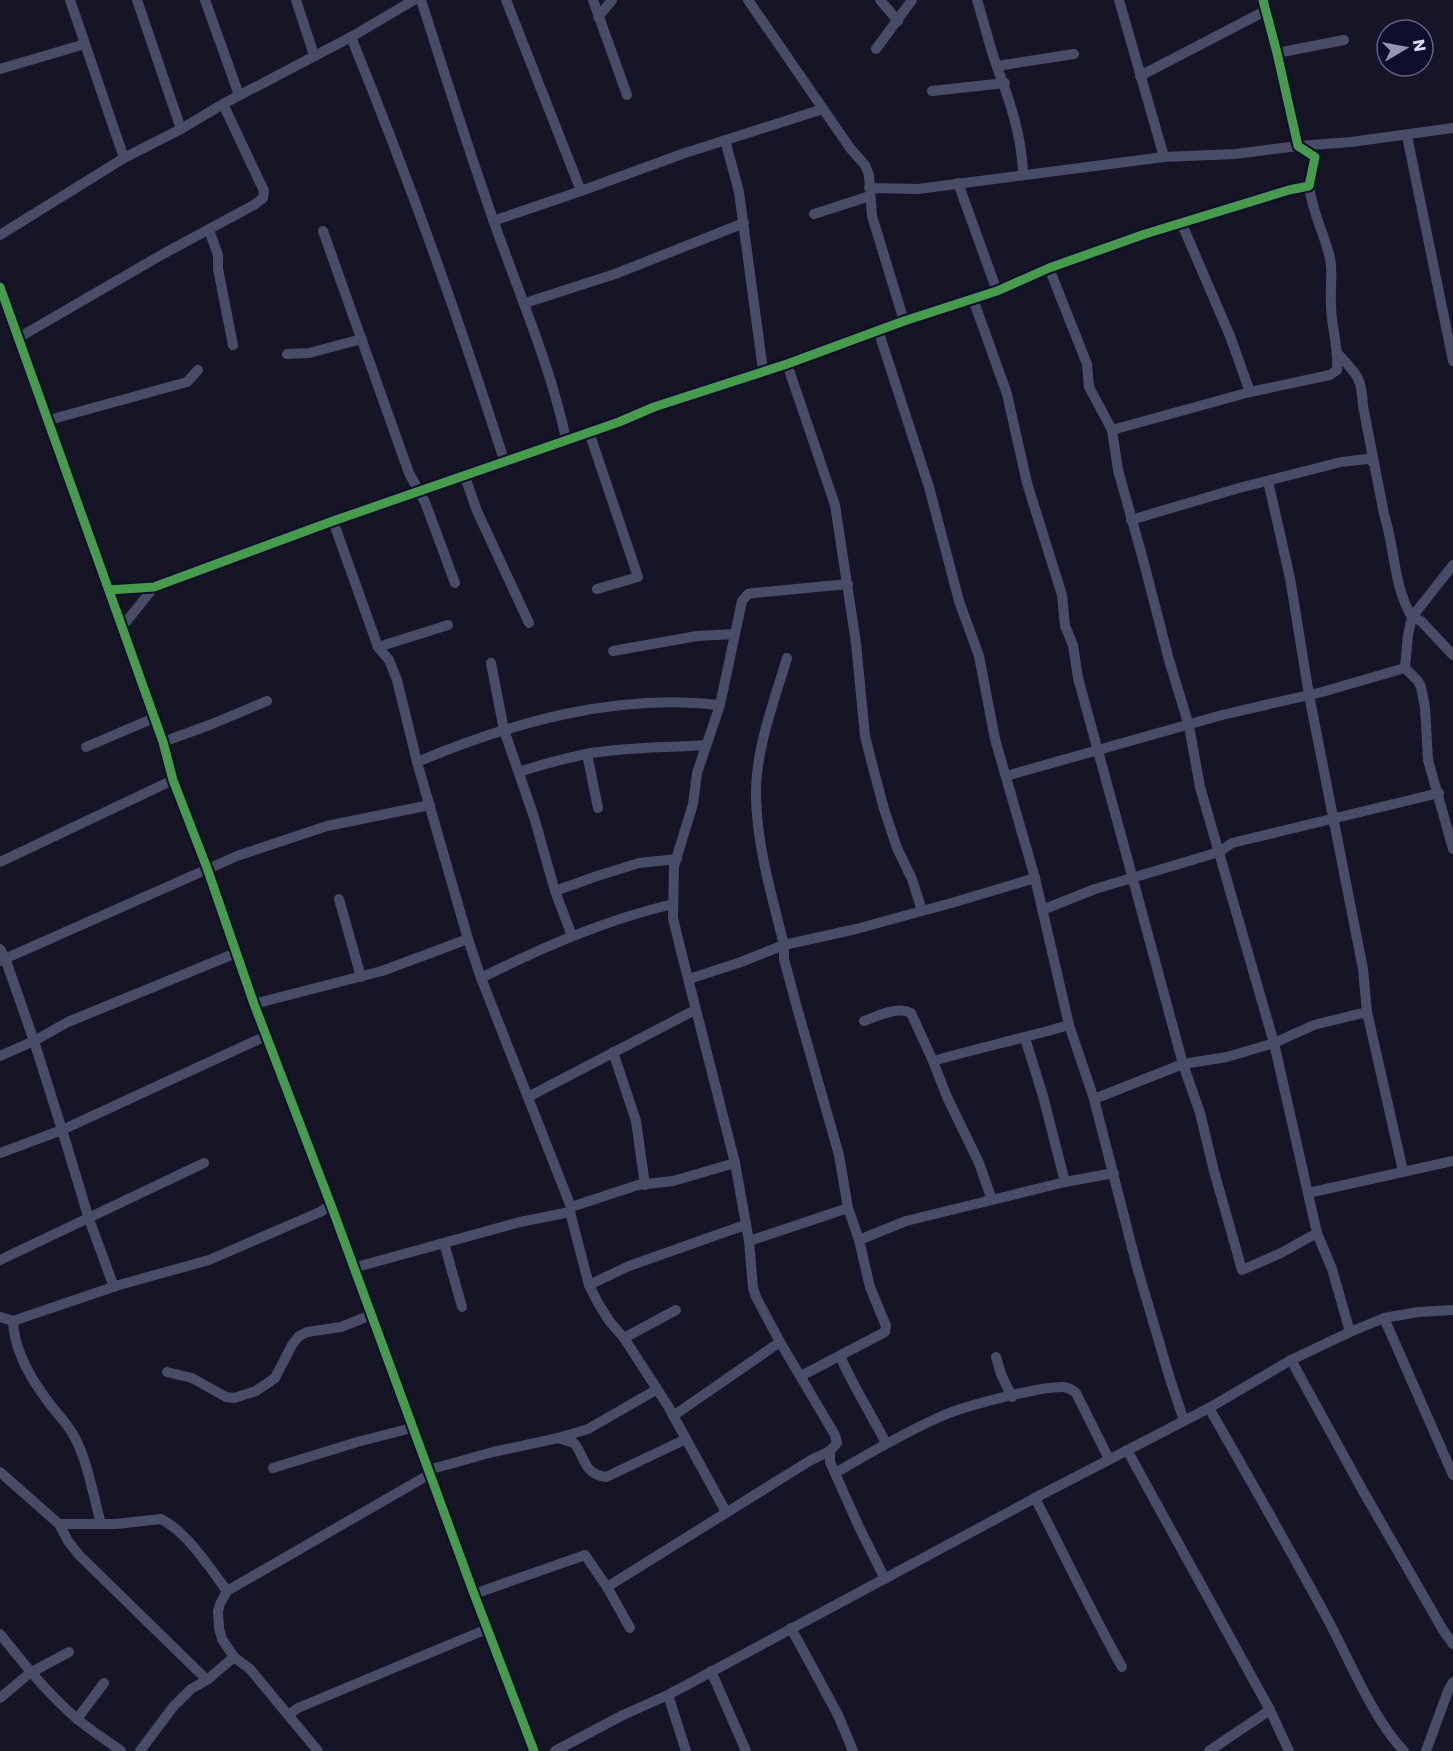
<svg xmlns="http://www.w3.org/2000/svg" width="1453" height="1751" viewBox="0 0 1453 1751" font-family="Poppins,sans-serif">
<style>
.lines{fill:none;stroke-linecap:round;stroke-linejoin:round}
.minor{stroke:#494c66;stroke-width:10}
.cycleway-casing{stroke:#0f0e2c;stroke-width:13}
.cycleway{stroke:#469c4c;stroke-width:9}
</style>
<rect width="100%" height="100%" fill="#151525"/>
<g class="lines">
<g class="minor">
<polyline points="70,0 124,158"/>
<polyline points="137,0 181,129"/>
<polyline points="205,0 239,95"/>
<polyline points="296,0 314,55"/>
<path d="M421,0C445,74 468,149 494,222C519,294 550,364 566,439"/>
<polyline points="506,0 581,191"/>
<polyline points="593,0 627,95"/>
<polyline points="748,0 850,148 865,165 869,175 872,216 904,321"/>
<polyline points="880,0 898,21"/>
<path d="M977,0C984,22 989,45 997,67C1010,101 1022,137 1023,174"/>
<polyline points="1119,0 1164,157"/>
<polyline points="598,17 612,0"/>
<path d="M351,37C408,177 459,319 505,463"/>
<polyline points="876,49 912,0"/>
<polyline points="1277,53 1344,40"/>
<polyline points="997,66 1074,54"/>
<polyline points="0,69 85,44"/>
<polyline points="1140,76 1265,11"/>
<polyline points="932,91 1005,83"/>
<polyline points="1407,136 1453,361"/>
<polyline points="725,140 739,192 763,370"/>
<polyline points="958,183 997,291"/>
<polyline points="869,188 918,189 1164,157 1235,154 1298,146 1351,142 1453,128"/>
<polyline points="814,214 870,196"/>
<polyline points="493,221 581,191 682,154 823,109"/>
<polyline points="1181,222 1230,336 1250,392"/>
<polyline points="209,230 218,255 218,269 233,345"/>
<polyline points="323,231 409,473 425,502 455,583"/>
<polyline points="0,235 124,158 181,129 223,104 351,37 414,0"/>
<polyline points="1049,268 1087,364 1089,387 1112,430 1118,470 1144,563 1169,660 1189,726 1200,787 1274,1043 1317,1233 1332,1269 1350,1332"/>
<polyline points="0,287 122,627 163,742 173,780 207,868 254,1004 331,1205 474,1594 534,1751"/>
<polyline points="973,299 1007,394 1027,483 1062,595 1065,626 1073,645 1078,678 1115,813 1183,1064 1200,1113 1214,1171 1242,1270 1281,1253 1317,1233"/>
<polyline points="525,303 615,274 744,223"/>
<polyline points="878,330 929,487 959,601 979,656 995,739 1035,878 1069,1025 1094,1099 1137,1267 1170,1379 1184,1421"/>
<polyline points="18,338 163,254 254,205 263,198 264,191 223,104"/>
<path d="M1337,353C1356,373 1362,377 1363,406L1384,514C1395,547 1393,586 1412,617L1408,635L1405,668"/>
<polyline points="287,354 309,353 362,339"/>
<polyline points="787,364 835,505 856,643 865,736 871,760 884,809 897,848 912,879 922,911"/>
<polyline points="49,420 187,382 198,370"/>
<path d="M1112,430L1250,392L1330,375L1337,370C1339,348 1331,326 1331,305C1330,289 1333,274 1330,258C1324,233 1312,211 1309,186"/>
<polyline points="589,432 638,577 597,589"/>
<polyline points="465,477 477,511 529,623"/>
<polyline points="1268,481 1290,578 1309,695 1363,969 1367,1012 1403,1171"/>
<polyline points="1131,520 1239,488 1341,462 1367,459 1374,462"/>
<polyline points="333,521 378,647 389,660 397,680 417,762 468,939 481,978 571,1207 570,1212 589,1285 598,1303 610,1322 624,1338 668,1406 726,1512"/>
<polyline points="1453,565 1412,617 1421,621 1453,655"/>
<polyline points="848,584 754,593 748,594 742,601 720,705 697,773 693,804 674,866 673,918 680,947 735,1163 749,1241 753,1288 756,1297 780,1342 835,1435 837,1443 830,1451 830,1462 859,1527 885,1579"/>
<polyline points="109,590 154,587 333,521 619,422 654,407 787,364 904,321 997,291 1049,268 1145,234 1289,190 1309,186 1315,157 1298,146 1277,53 1263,0"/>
<polyline points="122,627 154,587"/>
<polyline points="378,647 448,625"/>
<polyline points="613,651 697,636 734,634"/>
<polyline points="491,663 504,730 534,817 555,891 572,936"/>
<polyline points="1405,668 1418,681 1421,687 1425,707 1428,760 1453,849"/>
<polyline points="163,742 212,724 267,701"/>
<polyline points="86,747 154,718"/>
<polyline points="587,754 598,808"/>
<path d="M417,762C513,722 616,693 720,705"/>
<path d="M519,772C540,765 563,759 586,754C625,747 666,748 706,745"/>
<polyline points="1006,776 1222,715 1322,692 1405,668"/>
<polyline points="0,862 173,780"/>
<polyline points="555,891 597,876 639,863 677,859"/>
<polyline points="339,899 361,977"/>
<polyline points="1042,910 1095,889 1219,852 1232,843 1439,793"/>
<path d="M784,945C772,896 757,847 756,797C755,750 774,702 787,658"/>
<polyline points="784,946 784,959 796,1004 839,1155 848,1208 859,1240 870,1287 886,1326 885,1332 801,1376"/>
<polyline points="0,949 5,958 34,1041 0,1056"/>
<polyline points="0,961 237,856 327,826 430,805"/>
<path d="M481,978C543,947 605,920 673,904"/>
<polyline points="689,979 741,962 784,945 856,929 955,902 1035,878"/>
<polyline points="254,1004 382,971 468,939"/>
<path d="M864,1021C878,1016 897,1006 911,1013L933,1061L947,1097L979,1163L992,1200"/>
<polyline points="1025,1038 1043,1096 1065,1182"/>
<polyline points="613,1052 636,1121 645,1185"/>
<path d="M933,1061C979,1048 1024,1038 1069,1025"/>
<polyline points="528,1097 695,1010"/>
<polyline points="1094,1099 1183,1064 1227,1057 1274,1043 1314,1025 1367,1012"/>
<polyline points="0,1153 62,1130 34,1041 68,1022 236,953"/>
<polyline points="1308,1193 1453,1161"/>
<polyline points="571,1207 638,1185 673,1181 735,1163"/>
<polyline points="859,1240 906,1221 1065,1182 1114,1173"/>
<polyline points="749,1241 848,1208"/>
<polyline points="444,1243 462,1307"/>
<polyline points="0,1260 204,1163"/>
<polyline points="353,1268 520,1222 570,1212"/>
<polyline points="589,1285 629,1266 745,1225"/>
<polyline points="114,1287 89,1219 62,1130 266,1036"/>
<polyline points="0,1317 13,1321 119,1285 209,1260 320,1212 331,1205"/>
<polyline points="1384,1318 1453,1475"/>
<path d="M13,1321C14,1348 28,1374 44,1396C53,1410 66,1421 74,1436C87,1459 94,1498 101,1524"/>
<polyline points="624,1338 676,1310"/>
<path d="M840,1356C853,1386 871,1414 886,1443"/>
<polyline points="996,1357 1001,1374 1012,1397"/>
<polyline points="1291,1360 1363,1491 1443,1630 1453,1644"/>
<polyline points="167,1372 192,1378 226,1397 234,1398 256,1391 275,1378 292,1345 299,1336 307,1332 341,1327 371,1315"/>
<path d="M1209,1408C1249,1478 1290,1549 1328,1620C1349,1659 1374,1721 1404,1751"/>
<polyline points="673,1416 780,1342"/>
<path d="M558,1438L574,1443C586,1458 583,1474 606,1477L686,1439"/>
<polyline points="1127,1450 1270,1710 1289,1751"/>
<polyline points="273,1468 357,1442 412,1428"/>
<polyline points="428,1470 493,1452 558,1438 588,1429 656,1390"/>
<polyline points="0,1472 59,1524 68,1541 79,1555 207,1680"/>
<path d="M835,1473C870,1453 905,1432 942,1416C964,1406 1041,1386 1064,1387C1069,1388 1072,1389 1076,1393L1109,1459"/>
<path d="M1035,1498C1064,1554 1091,1612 1122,1667"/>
<path d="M59,1524H116L161,1519C187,1532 210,1568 227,1591"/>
<polyline points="607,1587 811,1460 830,1451"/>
<polyline points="474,1594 585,1555 607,1587 630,1628"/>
<polyline points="791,1628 838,1715 853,1751"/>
<path d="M0,1634C24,1664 47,1693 76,1718C90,1730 106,1740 121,1751"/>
<polyline points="711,1671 746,1751"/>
<polyline points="668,1695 686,1751"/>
<polyline points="0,1698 30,1673 69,1652"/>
<polyline points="288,1715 298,1708 487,1629"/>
<polyline points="77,1719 104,1683"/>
<polyline points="140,1751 173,1707 191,1689 207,1680 234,1657"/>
<polyline points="318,1751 250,1669 234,1657 222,1639 219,1628 218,1611 220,1604 227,1591 430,1474"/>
<polyline points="555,1751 623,1715 668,1695 1035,1498 1209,1408 1291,1360 1350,1332 1384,1318 1418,1312 1453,1310"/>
<polyline points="1209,1751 1270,1710"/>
<polyline points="1426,1751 1448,1691 1453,1682"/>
</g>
<g class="cycleway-casing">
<g id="cycleway">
<polyline points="0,287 122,627 163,742 173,780 207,868 254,1004 331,1205 474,1594 534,1751"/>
<polyline points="109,590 154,587 333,521 619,422 654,407 787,364 904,321 997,291 1049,268 1145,234 1289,190 1309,186 1315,157 1298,146 1277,53 1263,0"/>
</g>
</g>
<use href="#cycleway" class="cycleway"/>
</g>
<g transform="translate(1405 48) rotate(80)"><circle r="28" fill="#0f0e2c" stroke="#606080" stroke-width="1.5"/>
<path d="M0-4.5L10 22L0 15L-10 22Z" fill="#9495b3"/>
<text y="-9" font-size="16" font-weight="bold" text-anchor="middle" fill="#d9daff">N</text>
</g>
</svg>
